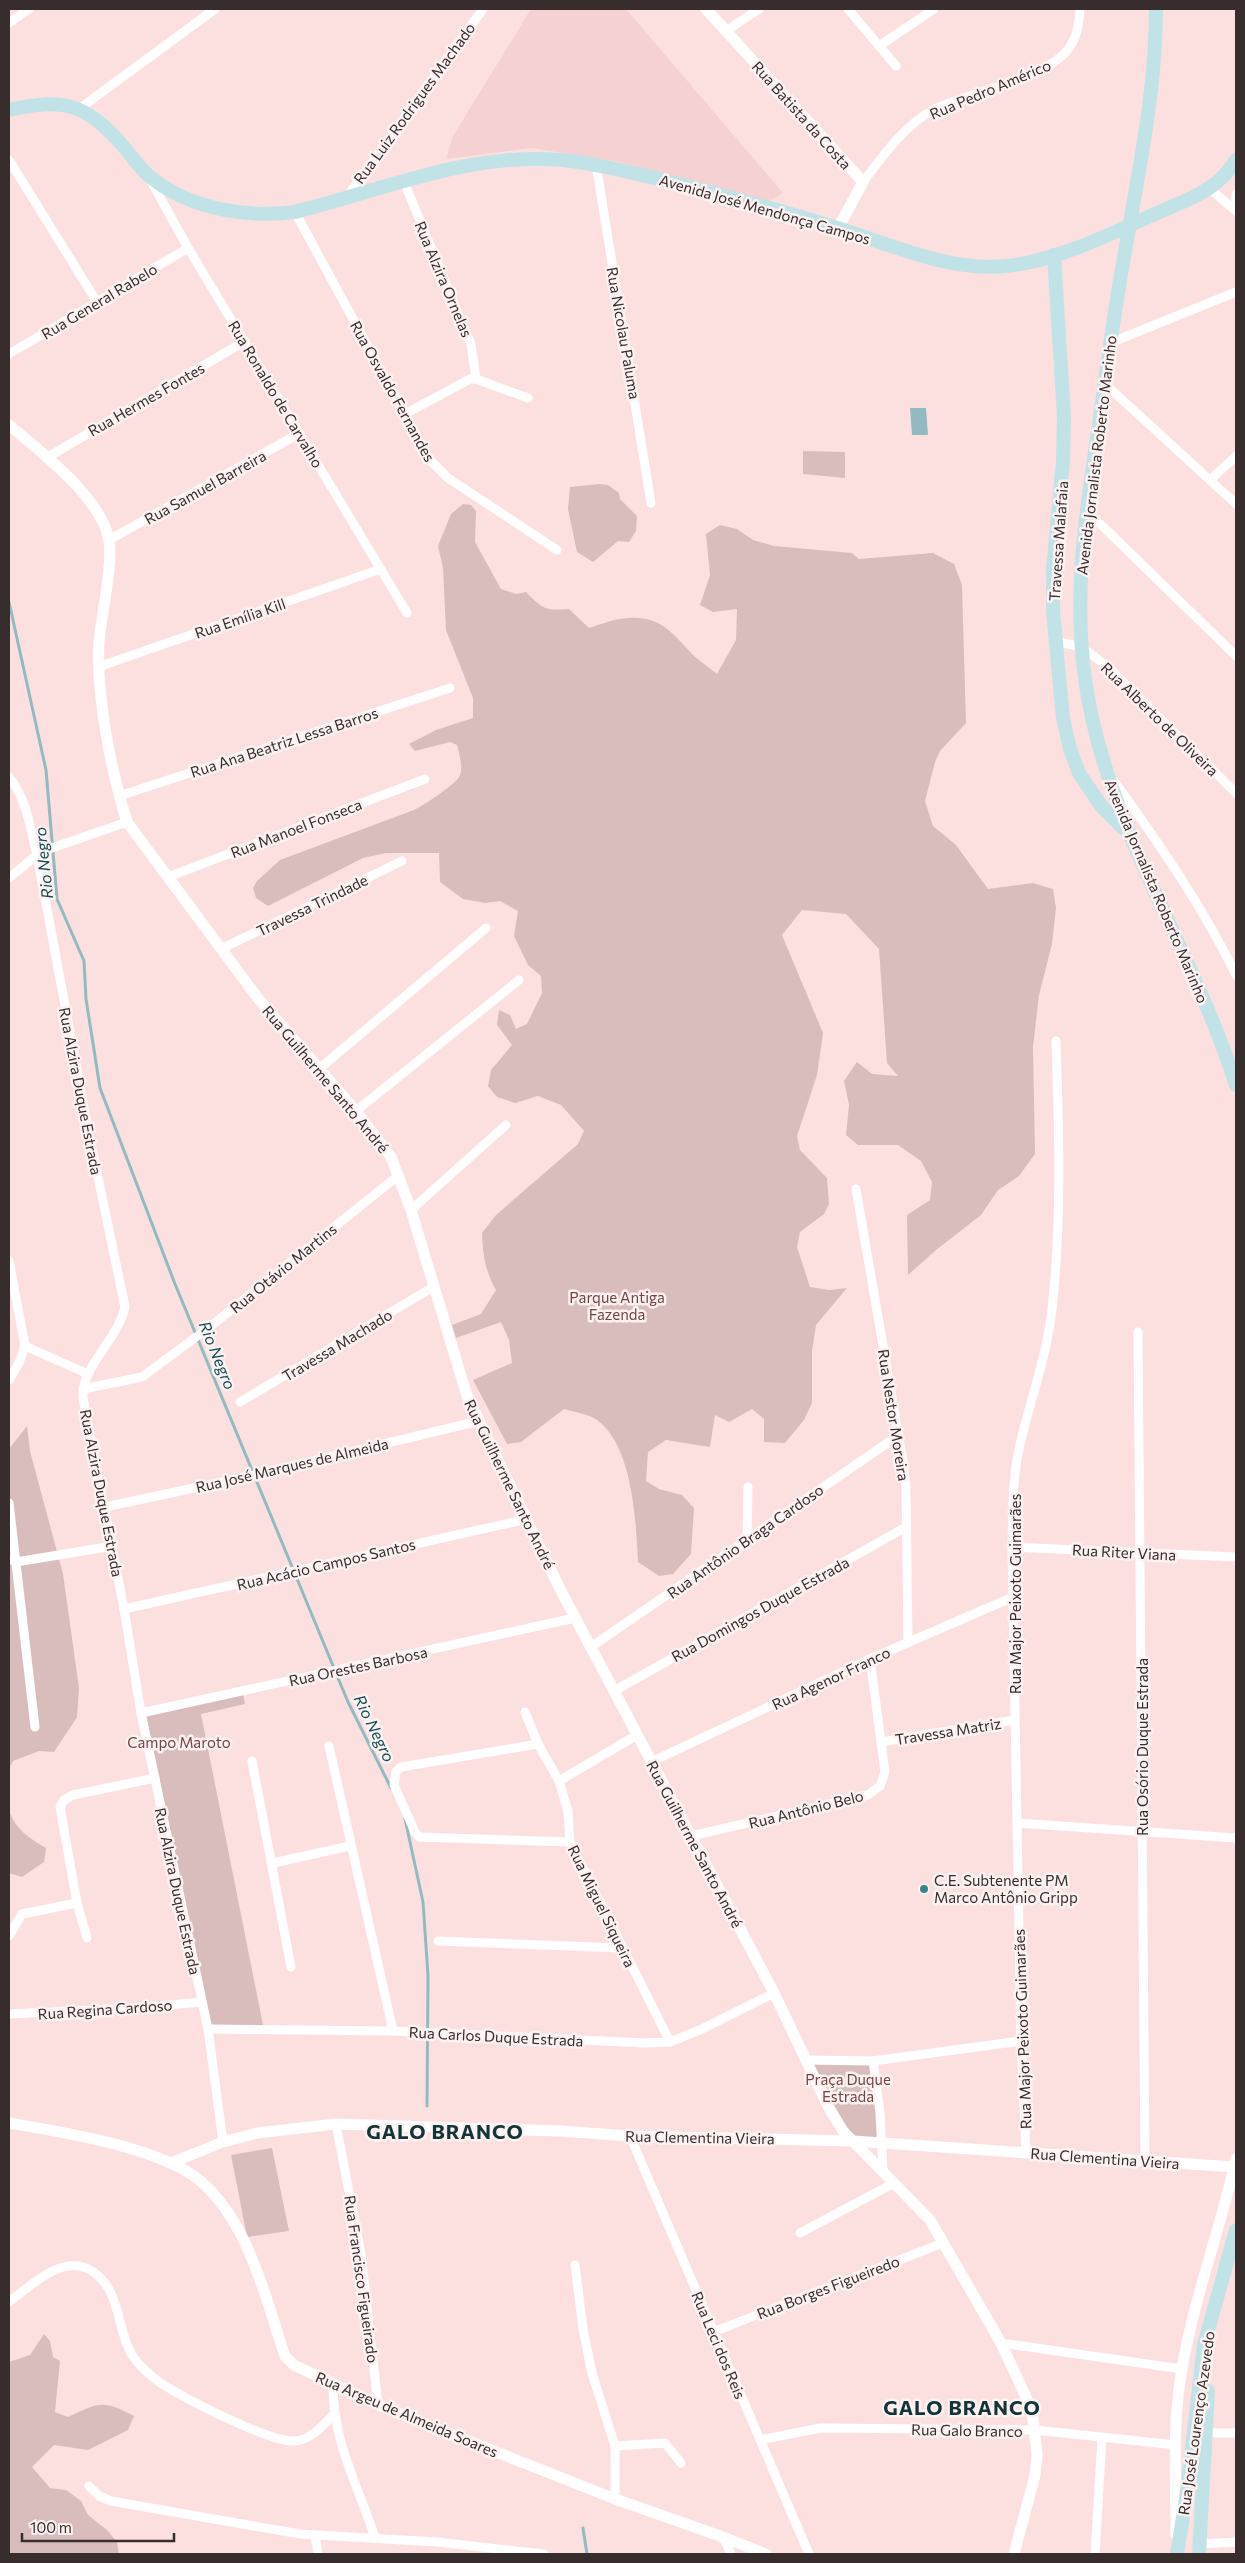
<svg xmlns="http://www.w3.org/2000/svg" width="1245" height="2563" viewBox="0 0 1245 2563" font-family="Commissioner,sans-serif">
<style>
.built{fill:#f5d1d2}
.green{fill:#d9bdbd}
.water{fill:#91bbc1}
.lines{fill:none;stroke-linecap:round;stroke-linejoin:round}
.stream{stroke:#91bbc1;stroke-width:3}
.minor{stroke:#fff;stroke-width:9}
.tertiary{stroke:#fff;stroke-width:11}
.secondary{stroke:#c1e3e7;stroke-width:14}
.poi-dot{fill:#3c838c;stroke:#fdf2f2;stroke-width:2}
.labels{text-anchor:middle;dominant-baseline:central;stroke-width:5;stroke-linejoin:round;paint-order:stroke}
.street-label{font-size:15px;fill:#372d2d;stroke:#fdf2f2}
.park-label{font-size:15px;fill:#794245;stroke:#fdf2f2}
.poi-label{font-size:15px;fill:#372d2d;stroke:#fdf2f2;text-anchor:start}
.water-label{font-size:16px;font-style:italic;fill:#104e55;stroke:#fdf2f2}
.district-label{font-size:20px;font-weight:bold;letter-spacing:1px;fill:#123539;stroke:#fdf2f2}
</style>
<rect width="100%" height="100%" fill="#fce0e0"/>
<polygon class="built" points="531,9 626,9 783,193 769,201 615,161 531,148 446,159 453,136"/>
<g class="green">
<polygon points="803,451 845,452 845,478 803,474"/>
<polygon points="599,484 608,485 619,493 620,499 637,516 636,531 629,542 618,541 593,562 577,552 568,509 570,487"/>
<path d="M463,504L471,505L476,511L475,542L501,589L516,594L526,592C543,609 545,611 569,609L589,628C599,625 609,621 619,619C657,613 669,629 692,654C699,661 709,667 717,674L736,640L737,609L713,612L700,605L710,575L706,534L720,525L737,529L753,540L774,546L852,553L859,559L933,553L954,564L962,585L966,723L940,751L935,762L925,801L933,826L956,845L988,889L1033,883L1053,889L1056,908L1052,944L1039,995L1033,1047L1035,1154L1019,1176L998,1190L981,1215L936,1250L908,1275L907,1215L930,1200L932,1182L921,1161L898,1145H858L846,1135L849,1105L844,1081L857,1062L872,1074L898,1076L887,1063L879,949L846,914L802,910L782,935L823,1033L817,1075L797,1136L800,1150L827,1178L829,1204L824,1214L800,1232L797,1247L810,1287L829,1290L847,1288L816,1325L812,1351V1403L804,1420L785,1443L764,1442V1419L752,1409L729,1422L715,1415L710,1447L666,1440L648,1452L646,1481L659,1489L682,1495L694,1508L691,1554L673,1574L659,1576L638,1562C636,1522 633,1446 597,1420C589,1414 574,1412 564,1409L521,1442L507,1444L473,1380L512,1363L509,1340L501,1322L456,1338L452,1325L481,1314L496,1290C485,1271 483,1254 482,1233L496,1215L578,1144L584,1131L561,1105L538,1096L515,1103L497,1097L488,1086L491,1070L512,1045L497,1025L499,1010L510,1015L516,1029L527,1024L542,993L541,976L528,965L514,936L518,911L500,901L485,903L463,899L440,882L439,853H386L363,858L268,906L256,898L253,888L257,881L280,860L414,810C423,806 454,785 459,777C464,768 459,754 457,745L450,742L415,751L409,744L436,730L473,718V698L446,630L443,568L438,546L451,514Z"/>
<polygon points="27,1426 30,1451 63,1574 79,1688 77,1717 54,1752 39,1751 13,1761 9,1769 9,1449"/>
<polygon points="243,1694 245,1704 201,1714 263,2025 211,2025 146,1715"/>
<path d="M9,1810C15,1829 29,1838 46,1848L44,1862L22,1877L9,1873Z"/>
<polygon points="805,2060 870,2061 882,2143 853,2141"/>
<polygon points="272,2148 289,2231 247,2237 231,2155"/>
<path d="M44,2334L50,2341L53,2357L60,2361L55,2412L68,2417C99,2403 102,2399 134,2416L128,2430L88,2450L54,2445L32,2467L50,2488L66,2490L81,2501L88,2515L107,2530L117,2542L119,2554H9V2362L30,2355Z"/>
</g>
<polygon class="water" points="910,408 926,408 928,435 912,435"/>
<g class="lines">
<g class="stream">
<polyline points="9,602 46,770 57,899 84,961 86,999 100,1088 175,1284 348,1702 391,1788"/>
<polyline points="405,1819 423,1902 428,1976 427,2106"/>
<polyline points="583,2528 587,2554"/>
</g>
<g class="minor">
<polyline points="848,9 896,66"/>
<polyline points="9,23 29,9"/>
<polyline points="726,31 759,9"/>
<polyline points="879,46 934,9"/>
<polyline points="79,109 215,9"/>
<polyline points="9,160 97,302"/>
<polyline points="596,164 651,503"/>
<polyline points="150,179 188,248 407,613"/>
<polyline points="404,182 471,344 476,379"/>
<path d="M863,182C883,156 905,124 935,109C971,91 1051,79 1071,45C1078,34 1079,22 1080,9"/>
<polyline points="1210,189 1236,211"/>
<polyline points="1236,194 1236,209"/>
<polyline points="346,198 483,9"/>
<polyline points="295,212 429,459 448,478 557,550"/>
<polyline points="1110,343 1236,292"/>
<polyline points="9,354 188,248"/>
<polyline points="1105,384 1236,504"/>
<polyline points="405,414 470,379 476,379 528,398"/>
<polyline points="48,457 245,341"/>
<polyline points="1211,479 1236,456"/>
<polyline points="1086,510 1236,656"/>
<polyline points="109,540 300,433"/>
<polyline points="1054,641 1082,647 1108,667 1236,793"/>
<polyline points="98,667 381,569"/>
<path d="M9,777C27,799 30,828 37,855L88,1129L125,1307C118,1340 81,1366 83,1398L124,1609L141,1713L208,2029L223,2142"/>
<path d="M1114,781C1158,842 1203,907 1236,975"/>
<polyline points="119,796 450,688"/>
<polyline points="168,877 425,779"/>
<polyline points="9,878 37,855 49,849 127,822"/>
<polyline points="221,949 402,861"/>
<polyline points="319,1069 486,928"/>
<polyline points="356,1111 519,980"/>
<polyline points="856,1189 903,1462 906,1487 908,1643"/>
<polyline points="411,1210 506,1125"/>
<polyline points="9,1261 25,1346"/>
<polyline points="1138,1332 1145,2161"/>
<polyline points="25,1346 88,1374"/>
<polyline points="9,1380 19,1363 25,1346"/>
<polyline points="83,1389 142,1377 211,1326 399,1175"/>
<polyline points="240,1402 433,1287"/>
<polyline points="9,1503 35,1727"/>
<polyline points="105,1507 250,1476 479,1421"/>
<polyline points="747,1540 748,1487"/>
<polyline points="1012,1547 1236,1557"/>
<polyline points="9,1559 16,1562 113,1546"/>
<polyline points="124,1609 528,1519"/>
<polyline points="591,1647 899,1435"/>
<polyline points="614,1691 906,1527"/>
<polyline points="525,1712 538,1744 559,1781 568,1811 570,1842 670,2042"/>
<polyline points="141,1713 575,1618"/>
<polyline points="881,1742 1015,1720"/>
<polyline points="538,1744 401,1767 396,1772 394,1785 415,1832 419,1837 570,1842"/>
<polyline points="329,1746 393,2031"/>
<polyline points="252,1761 291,1967"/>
<polyline points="651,1762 870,1659 1013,1597"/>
<polyline points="559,1781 637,1735"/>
<polyline points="1017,1823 1236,1838"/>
<polyline points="691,1836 868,1795 880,1786 885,1772 870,1659"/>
<polyline points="273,1863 350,1846"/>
<polyline points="9,1936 22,1914 77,1903"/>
<polyline points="87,1938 77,1903 60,1807 64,1800 73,1795 155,1778"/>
<polyline points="438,1941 622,1948"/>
<polyline points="9,2014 135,2008 202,2002"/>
<polyline points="208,2029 393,2031 644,2043 670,2042 702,2029 774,1993"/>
<polyline points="805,2060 873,2061 1021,2041"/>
<polyline points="873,2061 880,2113 883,2171"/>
<polyline points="336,2124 361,2254 378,2405"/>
<polyline points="630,2136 809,2554"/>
<path d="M1026,2152L1021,2041L1012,1547C1013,1513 1012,1478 1020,1445C1030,1400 1047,1356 1052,1309C1062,1220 1059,1130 1056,1041"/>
<polyline points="800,2233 894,2183"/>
<polyline points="575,2265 583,2329 592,2373 615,2446 615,2499"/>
<path d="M9,2302C31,2286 62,2253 92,2271C122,2290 116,2332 134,2358C141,2368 150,2375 159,2382C182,2397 268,2442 294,2441C312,2440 323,2425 334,2414"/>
<polyline points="713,2332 943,2243"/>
<polyline points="1001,2343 1182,2369"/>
<path d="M333,2385C333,2444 358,2484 375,2538"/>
<polyline points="1204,2433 1236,2433"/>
<polyline points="760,2440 820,2428 1035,2430 1176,2445"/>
<polyline points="615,2446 665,2443 681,2463"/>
<polyline points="89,2486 99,2496 111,2501 300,2534 437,2542 544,2554"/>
<polyline points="315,2535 318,2554"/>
<polyline points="723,2537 731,2554"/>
<polyline points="1200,2544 1236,2542"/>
<polyline points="1095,2554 1102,2438"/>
</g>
<g class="tertiary">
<polyline points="706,9 863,182 838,228"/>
<path d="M9,425C40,451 103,499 109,541C113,566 101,615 99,643C96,695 111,771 127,822L257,997L356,1111L391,1157L411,1210L467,1396L560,1589L774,1993L828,2106L843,2131L930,2220L1001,2343L1032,2410L1037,2454L1035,2475L1014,2554"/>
<path d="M9,2123C61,2132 151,2146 194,2176C218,2193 238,2225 249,2252C264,2285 273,2321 285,2356L294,2365L378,2405L615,2499L723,2537L766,2554"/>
<polyline points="171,2163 223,2142 257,2133 336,2124 560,2131 630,2136 853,2141 1234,2167"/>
<path d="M1176,2535C1176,2480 1172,2423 1182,2369C1194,2298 1220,2230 1236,2159"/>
</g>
<g class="secondary">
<path d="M1156,9C1156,94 1137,179 1123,263C1112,324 1105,385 1096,445C1084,525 1074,598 1085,679C1105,824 1192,947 1236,1085"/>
<path d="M9,110C63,98 86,103 123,146C131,155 139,167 148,175C188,209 245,218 295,212C383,190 470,152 562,160C594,163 624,171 655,178C716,193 777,209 837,228C890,244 949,272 1006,266C1051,262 1105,237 1146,218C1179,202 1216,194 1236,160"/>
<polyline points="1054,255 1064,417 1063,460 1053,571 1053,611 1063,718 1070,749 1079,773 1102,807 1126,831"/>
<polyline points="1177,2554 1186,2499 1204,2345 1236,2230"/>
<polyline points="1199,2554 1208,2391"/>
</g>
</g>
<circle class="poi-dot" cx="924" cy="1889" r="5"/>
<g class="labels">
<g class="street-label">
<text transform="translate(990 89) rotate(-23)">Rua Pedro Américo</text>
<text transform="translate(414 103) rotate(-54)">Rua Luiz Rodrigues Machado</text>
<text transform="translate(802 115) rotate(48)">Rua Batista da Costa</text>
<text transform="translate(765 209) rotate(16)">Avenida José Mendonça Campos</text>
<text transform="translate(444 279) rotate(67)">Rua Alzira Ornelas</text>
<text transform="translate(99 301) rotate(-31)">Rua General Rabelo</text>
<text transform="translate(624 333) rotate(80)">Rua Nicolau Paluma</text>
<text transform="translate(393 391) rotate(61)">Rua Osvaldo Fernandes</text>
<text transform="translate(276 394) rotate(59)">Rua Ronaldo de Carvalho</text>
<text transform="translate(146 399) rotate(-30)">Rua Hermes Fontes</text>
<text transform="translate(1096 455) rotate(-83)">Avenida Jornalista Roberto Marinho</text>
<text transform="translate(205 487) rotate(-29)">Rua Samuel Barreira</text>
<text transform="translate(1058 541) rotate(-86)">Travessa Malafaia</text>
<text transform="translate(240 618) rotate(-19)">Rua Emília Kill</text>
<text transform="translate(1160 719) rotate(44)">Rua Alberto de Oliveira</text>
<text transform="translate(284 742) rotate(-18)">Rua Ana Beatriz Lessa Barros</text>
<text transform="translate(296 828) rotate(-21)">Rua Manoel Fonseca</text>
<text transform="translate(1157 891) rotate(67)">Avenida Jornalista Roberto Marinho</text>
<text transform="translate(312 905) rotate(-26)">Travessa Trindade</text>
<text transform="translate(326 1079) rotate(50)">Rua Guilherme Santo André</text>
<text transform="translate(81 1091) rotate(79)">Rua Alzira Duque Estrada</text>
<text transform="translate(283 1268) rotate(-39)">Rua Otávio Martins</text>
<text transform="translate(337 1345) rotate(-31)">Travessa Machado</text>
<text transform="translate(894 1415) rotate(81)">Rua Nestor Moreira</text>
<text transform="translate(292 1465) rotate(-13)">Rua José Marques de Almeida</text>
<text transform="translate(510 1484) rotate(64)">Rua Guilherme Santo André</text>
<text transform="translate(102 1493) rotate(79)">Rua Alzira Duque Estrada</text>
<text transform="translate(745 1541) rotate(-35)">Rua Antônio Braga Cardoso</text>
<text transform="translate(1124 1552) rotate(3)">Rua Riter Viana</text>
<text transform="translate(326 1564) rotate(-13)">Rua Acácio Campos Santos</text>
<text transform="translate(1015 1594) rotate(-90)">Rua Major Peixoto Guimarães</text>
<text transform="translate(760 1609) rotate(-29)">Rua Domingos Duque Estrada</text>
<text transform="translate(358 1666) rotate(-12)">Rua Orestes Barbosa</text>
<text transform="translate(831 1678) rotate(-25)">Rua Agenor Franco</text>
<text transform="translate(948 1731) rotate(-9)">Travessa Matriz</text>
<text transform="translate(1142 1747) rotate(-90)">Rua Osório Duque Estrada</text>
<text transform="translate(806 1809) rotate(-14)">Rua Antônio Belo</text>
<text transform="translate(695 1844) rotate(62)">Rua Guilherme Santo André</text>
<text transform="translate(178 1891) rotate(78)">Rua Alzira Duque Estrada</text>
<text transform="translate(602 1906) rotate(64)">Rua Miguel Siqueira</text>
<text transform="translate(105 2009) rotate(-4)">Rua Regina Cardoso</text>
<text transform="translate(1022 2029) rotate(-92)">Rua Major Peixoto Guimarães</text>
<text transform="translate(496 2036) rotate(3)">Rua Carlos Duque Estrada</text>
<text transform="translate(700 2137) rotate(1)">Rua Clementina Vieira</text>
<text transform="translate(1105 2158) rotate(4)">Rua Clementina Vieira</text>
<text transform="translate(362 2279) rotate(82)">Rua Francisco Figueirado</text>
<text transform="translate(828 2287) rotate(-21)">Rua Borges Figueiredo</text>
<text transform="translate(719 2345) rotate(67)">Rua Leci dos Reis</text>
<text transform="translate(407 2414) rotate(23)">Rua Argeu de Almeida Soares</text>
<text transform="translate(1196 2423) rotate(-82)">Rua José Lourenço Azevedo</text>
<text transform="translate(967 2430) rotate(1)">Rua Galo Branco</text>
</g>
<g class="park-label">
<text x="617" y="1297">Parque Antiga<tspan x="617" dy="17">Fazenda</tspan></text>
<text x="179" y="1742">Campo Maroto</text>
<text x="848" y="2079">Praça Duque<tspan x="848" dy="17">Estrada</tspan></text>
</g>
<g class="poi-label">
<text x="934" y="1880">C.E. Subtenente PM<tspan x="934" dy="17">Marco Antônio Gripp</tspan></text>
</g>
<g class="water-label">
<text transform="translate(43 863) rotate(-96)">Rio Negro</text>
<text transform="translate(218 1355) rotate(68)">Rio Negro</text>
<text transform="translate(375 1728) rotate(64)">Rio Negro</text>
</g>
<g class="district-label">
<text x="445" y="2131">GALO BRANCO</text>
<text x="962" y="2407">GALO BRANCO</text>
</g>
</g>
<rect width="1245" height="2563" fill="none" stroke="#372d2d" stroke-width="20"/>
<path d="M22 2533v8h152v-8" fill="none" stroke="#372d2d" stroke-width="2.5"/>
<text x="30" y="2533" font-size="15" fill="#372d2d" stroke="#fdf2f2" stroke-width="4" paint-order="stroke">100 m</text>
</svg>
